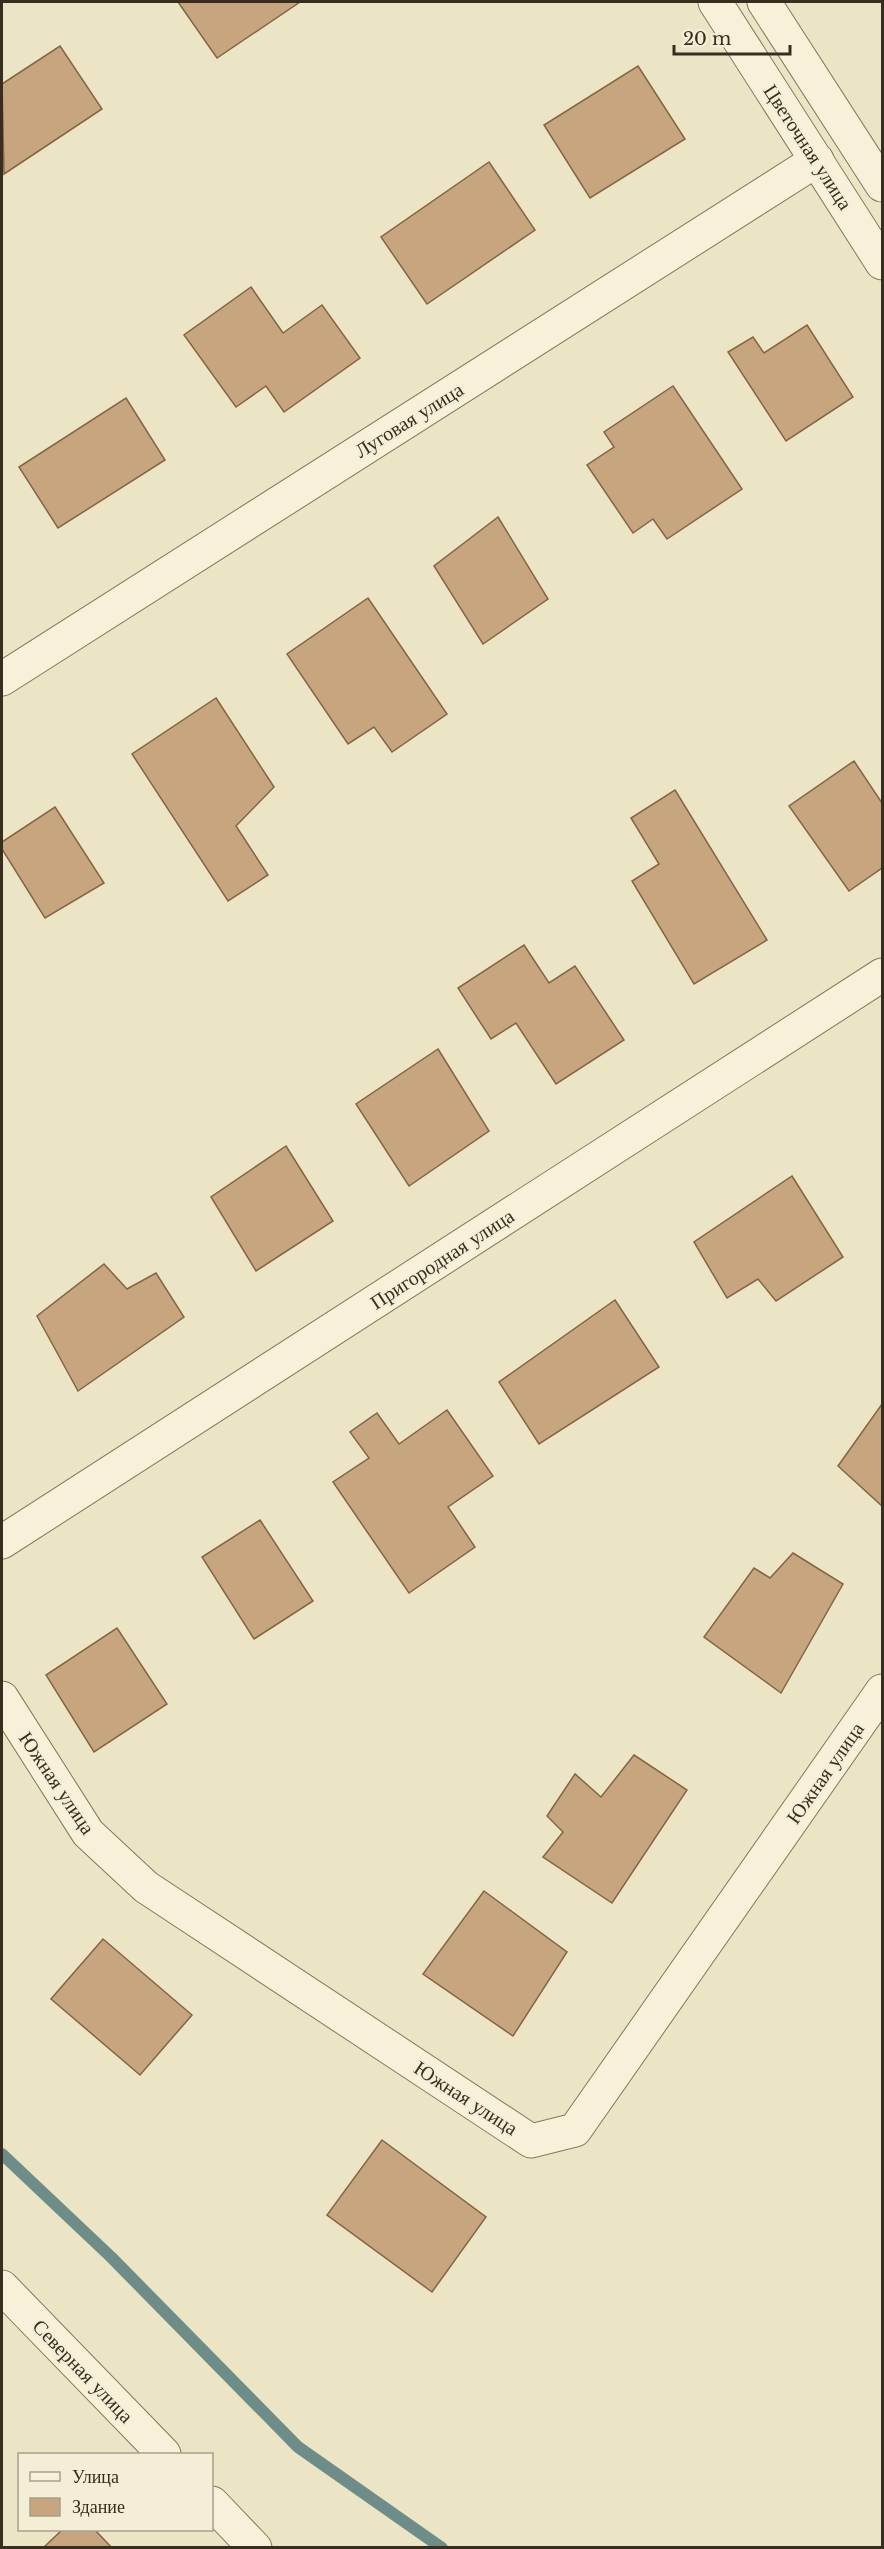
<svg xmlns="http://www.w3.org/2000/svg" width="884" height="2549" viewBox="0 0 884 2549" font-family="'Libre Baskerville',serif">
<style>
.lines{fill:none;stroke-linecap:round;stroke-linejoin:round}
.stream{stroke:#6e8d89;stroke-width:12}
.building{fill:#c7a57f;stroke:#836544;stroke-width:1.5}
.minor-casing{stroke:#85775d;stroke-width:35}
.minor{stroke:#f7f1d9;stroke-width:33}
.labels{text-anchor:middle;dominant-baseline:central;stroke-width:4.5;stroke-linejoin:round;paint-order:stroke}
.street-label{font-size:20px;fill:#372e20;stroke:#f3eed5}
</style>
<rect width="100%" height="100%" fill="#ebe5c6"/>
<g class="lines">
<polyline class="stream" points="2,2154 111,2257 298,2447 442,2548"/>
</g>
<g class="building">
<polygon points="178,2 300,2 217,58"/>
<polygon points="60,46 102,109 4,174 2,84"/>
<polygon points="638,66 685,139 590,198 544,125"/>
<polygon points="489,162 535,230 427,304 381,237"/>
<polygon points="251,287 283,333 322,305 360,358 284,412 266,386 236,407 184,335"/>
<polygon points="807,325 853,397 786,441 728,352 753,337 764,353"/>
<polygon points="673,386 742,489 667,539 653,519 633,533 587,465 614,447 604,432"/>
<polygon points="126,398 165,460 58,528 19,467"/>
<polygon points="498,517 548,599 483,644 434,566"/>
<polygon points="368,598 447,714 392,752 374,727 348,744 287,654"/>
<polygon points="216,698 274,787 236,826 268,875 228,901 132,754"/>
<polygon points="854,761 882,803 882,868 849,891 789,806"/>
<polygon points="675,790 767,940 694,984 632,881 659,864 631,818"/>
<polygon points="55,807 104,883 45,918 2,849 2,842"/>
<polygon points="524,945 549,983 575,966 624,1040 556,1084 516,1023 491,1039 458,988"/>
<polygon points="438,1049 489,1131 409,1186 356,1104"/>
<polygon points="286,1146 333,1221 256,1271 211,1197"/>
<polygon points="792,1176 843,1257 776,1301 758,1279 727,1298 694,1242"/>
<polygon points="104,1264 127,1289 156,1273 184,1317 78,1391 37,1316"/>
<polygon points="615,1300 659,1367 539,1444 499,1382"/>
<polygon points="882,1404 882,1506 838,1466"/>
<polygon points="447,1410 493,1476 448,1507 475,1547 409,1593 333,1482 369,1458 350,1432 377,1413 399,1444"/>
<polygon points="260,1520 313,1601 254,1639 202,1557"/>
<polygon points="793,1553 843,1584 781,1693 704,1637 754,1568 770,1578"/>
<polygon points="117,1628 167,1704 94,1752 46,1675"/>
<polygon points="634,1755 687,1790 612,1903 543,1857 563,1832 547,1816 575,1774 601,1797"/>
<polygon points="484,1891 567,1952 513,2036 423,1974"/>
<polygon points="103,1939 192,2015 140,2075 51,1999"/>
<polygon points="382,2140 486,2217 432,2292 327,2215"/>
<polygon points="62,2530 95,2530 112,2548 43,2548"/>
</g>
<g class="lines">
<g class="minor-casing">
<g id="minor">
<polyline points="715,2 882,263"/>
<polyline points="764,2 882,185"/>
<polyline points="2,679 817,160"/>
<polyline points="2,1542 882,975"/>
<polyline points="2,1698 88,1833 146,1887 531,2141 575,2130 882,1691"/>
<polyline points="2,2287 164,2454"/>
<polyline points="212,2503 255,2548"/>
</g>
</g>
<use href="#minor" class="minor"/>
</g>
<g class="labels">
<g class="street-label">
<text transform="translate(808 147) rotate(57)">Цветочная улица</text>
<text transform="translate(409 420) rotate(-32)">Луговая улица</text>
<text transform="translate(442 1259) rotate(-33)">Пригородная улица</text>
<text transform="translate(825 1773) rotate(-55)">Южная улица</text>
<text transform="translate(57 1783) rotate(56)">Южная улица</text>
<text transform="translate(466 2098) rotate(33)">Южная улица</text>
<text transform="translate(83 2371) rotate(46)">Северная улица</text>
</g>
</g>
<rect width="884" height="2549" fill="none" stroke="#372e20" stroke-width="6"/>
<rect x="18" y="2453" width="195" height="78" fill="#f3eed5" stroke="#a8a18d" stroke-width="1.5"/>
<rect x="30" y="2472" width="30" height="9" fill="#f7f1d9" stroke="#a8a18d" stroke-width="1.5"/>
<text x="72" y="2483" font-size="18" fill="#372e20">Улица</text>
<rect x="30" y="2498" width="30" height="18" fill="#c7a57f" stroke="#a8a18d" stroke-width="1.5"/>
<text x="72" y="2513" font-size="18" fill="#372e20">Здание</text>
<path d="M674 45v9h116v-9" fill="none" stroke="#372e20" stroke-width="3"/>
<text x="683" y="45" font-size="18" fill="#372e20" stroke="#f3eed5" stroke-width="4.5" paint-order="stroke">20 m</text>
</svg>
